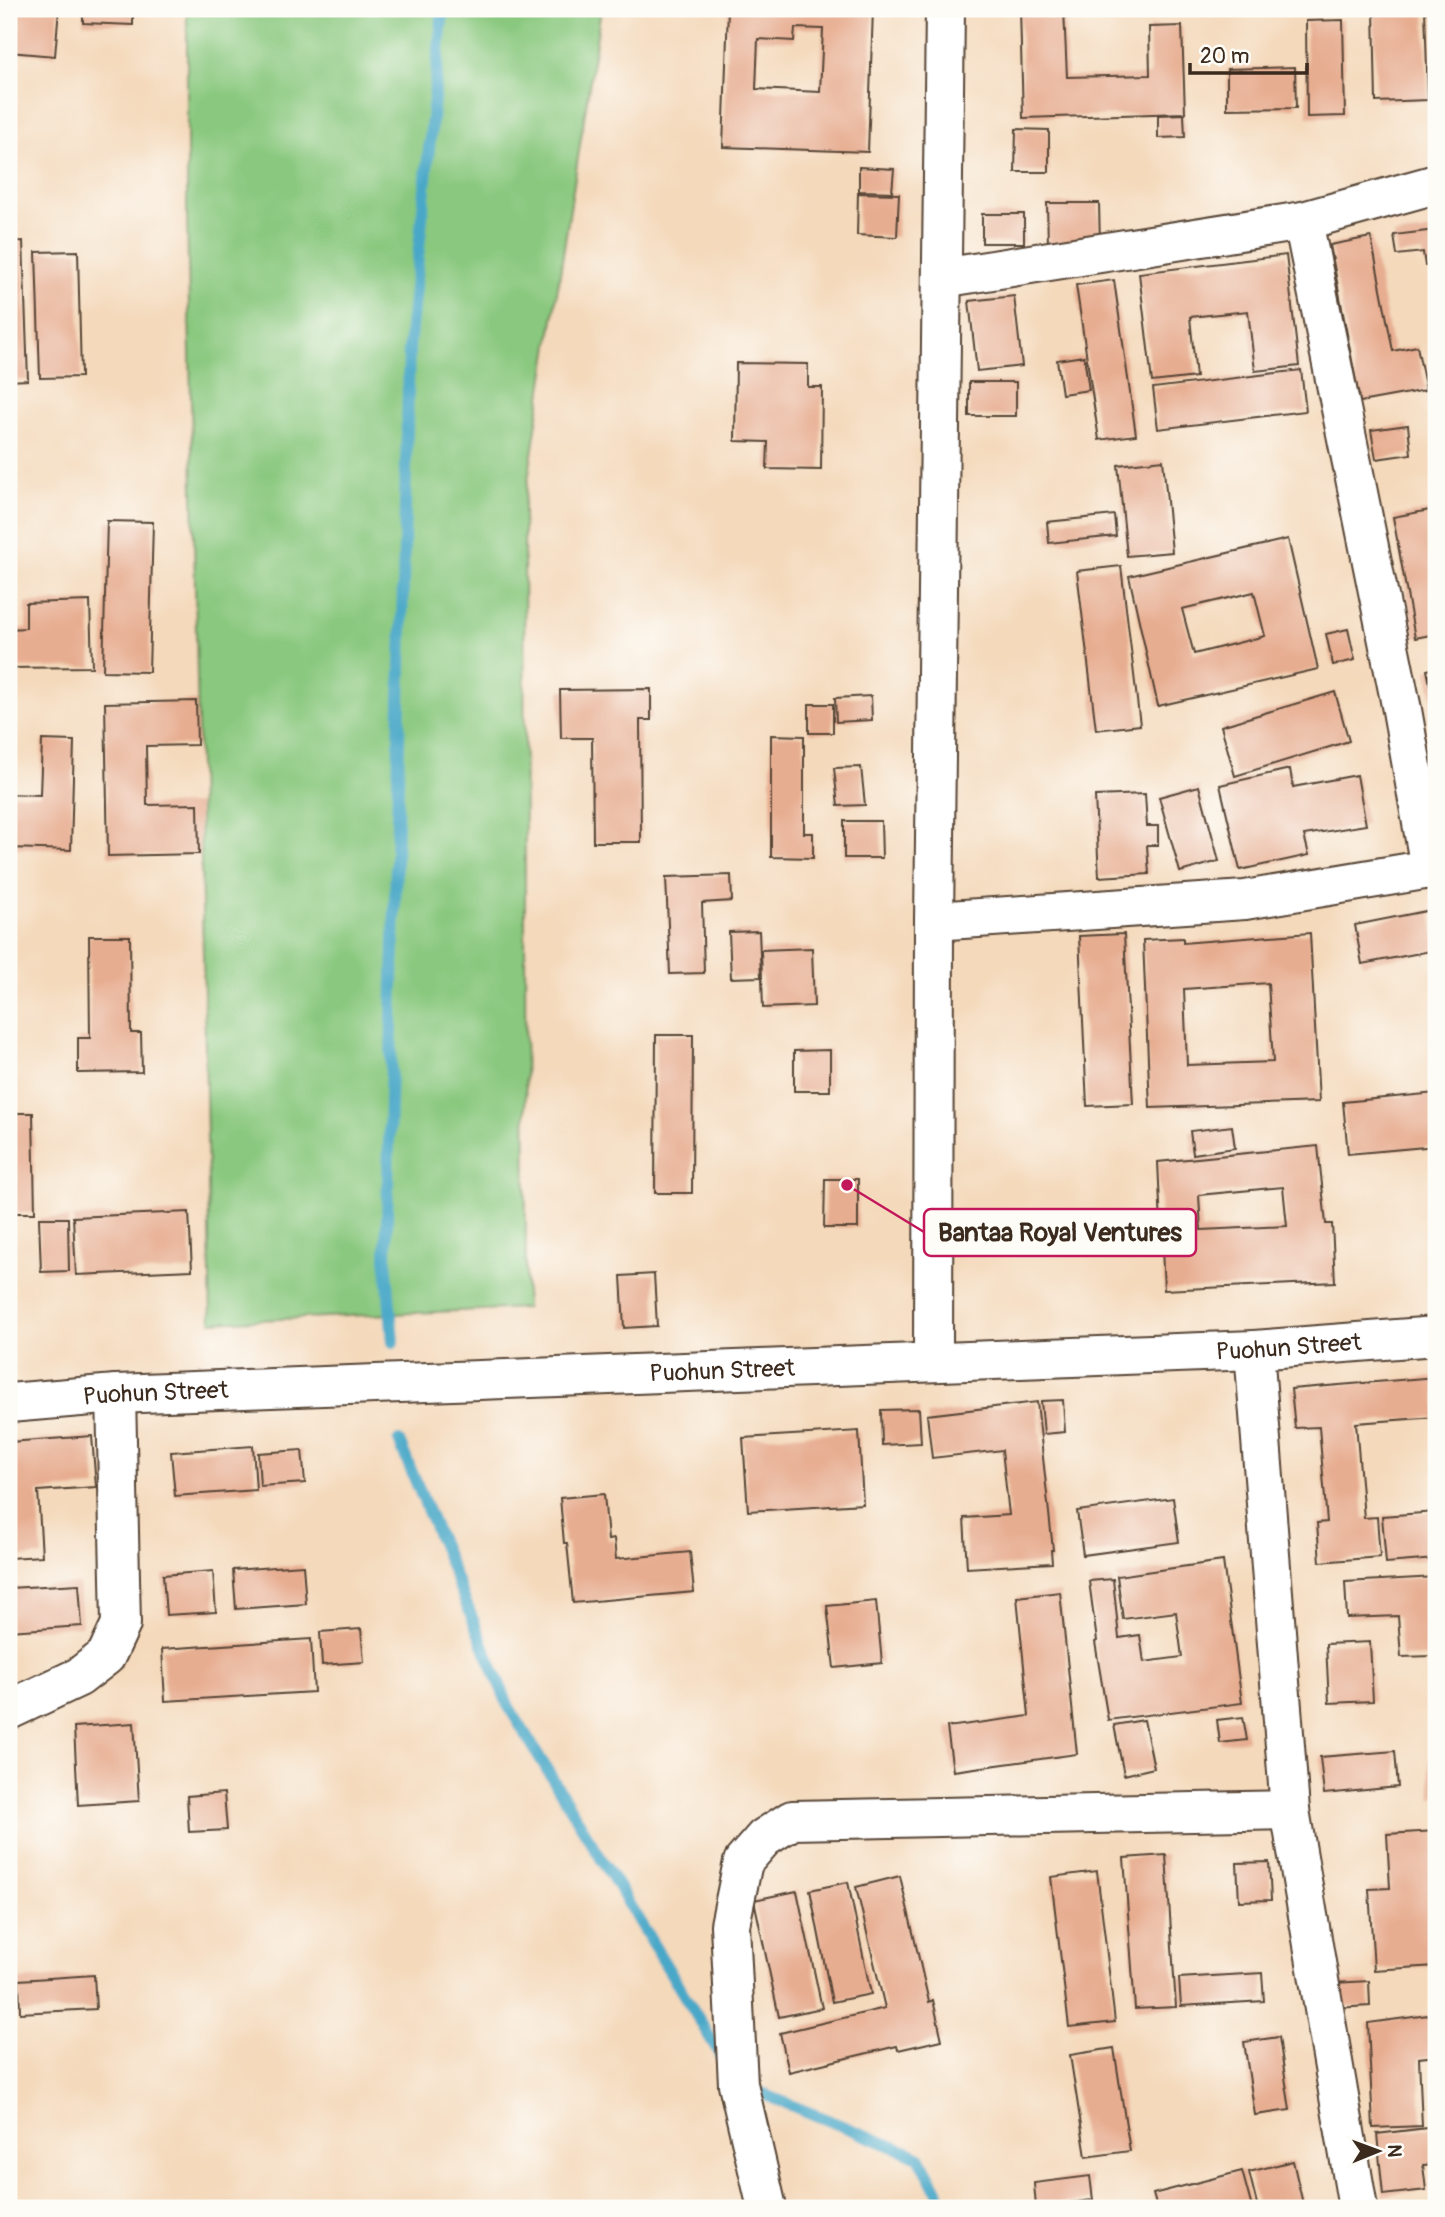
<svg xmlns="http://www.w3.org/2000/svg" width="1445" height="2217" viewBox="0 0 1445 2217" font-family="Pangolin,sans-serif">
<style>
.green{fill:#89c87e;stroke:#62794e;stroke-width:2}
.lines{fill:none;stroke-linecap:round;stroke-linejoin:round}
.stream{stroke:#49a8c8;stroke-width:12}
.building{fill:#e7ad91;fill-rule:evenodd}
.minor-casing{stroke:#574436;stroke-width:42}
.minor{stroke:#fff;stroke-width:38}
.labels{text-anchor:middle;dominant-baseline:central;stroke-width:5;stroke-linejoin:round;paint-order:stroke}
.street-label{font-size:24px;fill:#3b2a1e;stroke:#fdfcf7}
.leader{fill:none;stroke:#c2185b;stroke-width:2.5}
.callout-dot{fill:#c2185b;stroke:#fdfcf7;stroke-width:2.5}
.callout{fill:#fdfcf7;stroke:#c2185b;stroke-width:2.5}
.callout-label{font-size:26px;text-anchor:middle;font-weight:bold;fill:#3b2a1e}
</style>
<rect width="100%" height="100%" fill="#fdfcf7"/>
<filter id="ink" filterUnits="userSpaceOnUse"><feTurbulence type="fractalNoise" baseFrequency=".0143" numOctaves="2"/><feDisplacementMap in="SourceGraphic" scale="14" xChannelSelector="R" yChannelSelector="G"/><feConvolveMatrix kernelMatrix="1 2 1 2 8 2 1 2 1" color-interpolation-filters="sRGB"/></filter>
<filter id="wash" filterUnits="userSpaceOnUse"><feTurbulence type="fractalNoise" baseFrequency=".00686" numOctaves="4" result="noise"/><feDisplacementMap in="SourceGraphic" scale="28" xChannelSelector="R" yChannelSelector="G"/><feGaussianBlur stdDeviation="1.57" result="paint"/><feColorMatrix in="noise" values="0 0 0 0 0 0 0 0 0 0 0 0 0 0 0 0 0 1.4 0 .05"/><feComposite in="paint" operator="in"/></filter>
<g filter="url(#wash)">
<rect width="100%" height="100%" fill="#f4d9bb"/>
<polygon class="green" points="187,9 601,9 524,506 526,1308 211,1322 187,217"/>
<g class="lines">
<g class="stream">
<polyline points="393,1342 386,1259 409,348 443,9"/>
<polyline points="399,1441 509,1707 726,2064"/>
<polyline points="746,2087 919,2157 947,2208"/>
</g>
</g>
<g id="blocks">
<g class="building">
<polygon points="9,9 59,9 55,56 9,52"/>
<polygon points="83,9 133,9 133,25 83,23"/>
<path d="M728,9H873L868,152L723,147ZM795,28L823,29L820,92L756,89L758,39L794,41Z"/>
<polygon points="1020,9 1064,9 1067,77 1150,75 1149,27 1182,26 1185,113 1023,118"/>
<polygon points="1374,9 1425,9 1428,100 1376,102"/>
<polygon points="1343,20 1345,116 1307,117 1306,21"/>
<polygon points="1295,67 1296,108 1227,109 1227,69"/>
<polygon points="1184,114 1185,137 1158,138 1158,115"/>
<polygon points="1016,129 1049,130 1049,172 1015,172"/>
<polygon points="859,167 894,169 892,192 859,191"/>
<polygon points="858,193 899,194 897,237 857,235"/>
<polygon points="1047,203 1099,203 1100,244 1048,245"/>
<rect x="982" y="214" width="42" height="29"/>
<polygon points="1436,230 1436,265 1425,266 1423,252 1397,255 1394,235"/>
<polygon points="1371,237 1393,351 1417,346 1426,390 1360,402 1330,245"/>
<polygon points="23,241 28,380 9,381 9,242"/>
<polygon points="78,251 81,377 40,378 36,252"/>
<polygon points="1286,255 1299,366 1255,371 1248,311 1190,317 1196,377 1152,382 1139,273"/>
<polygon points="1114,280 1136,435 1099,440 1076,285"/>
<polygon points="1014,296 1022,366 977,371 969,301"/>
<polygon points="1084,356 1089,390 1062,394 1057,360"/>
<polygon points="736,363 808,364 808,387 822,387 821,470 767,469 768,442 735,441"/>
<polygon points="1301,370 1306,411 1158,429 1153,388"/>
<rect x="969" y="382" width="47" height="34"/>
<polygon points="1408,425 1411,454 1376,459 1371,430"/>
<polygon points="1163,460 1172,552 1127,556 1118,465"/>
<polygon points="1430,510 1436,542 1436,634 1415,638 1393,517"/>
<polygon points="1114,515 1116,536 1049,543 1047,522"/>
<polygon points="107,521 153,522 149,672 103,671"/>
<polygon points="9,538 12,538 13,599 9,599"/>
<path d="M1288,539L1318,669L1158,706L1129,576ZM1254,592L1265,636L1194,654L1182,609Z"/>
<polygon points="1121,566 1140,725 1096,730 1077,571"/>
<polygon points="90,601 92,667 9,668 9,629 26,628 26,603"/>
<polygon points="1348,629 1355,660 1333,665 1326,634"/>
<polygon points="1436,668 1436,709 1435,709 1427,670"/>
<polygon points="651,689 651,720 640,720 641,842 593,842 592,738 561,738 560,690"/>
<polygon points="1335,692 1349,741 1235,776 1221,726"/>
<polygon points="871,696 872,720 836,722 835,698"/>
<polygon points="196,701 197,745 146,746 147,805 198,804 199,854 108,856 105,703"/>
<rect x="809" y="704" width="24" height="29"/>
<polygon points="771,735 804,736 804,833 813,833 813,858 771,857"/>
<polygon points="42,740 74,741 71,850 9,848 9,794 40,795"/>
<polygon points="861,767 865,805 838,806 834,768"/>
<polygon points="1290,769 1293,787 1357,775 1366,825 1304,835 1309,855 1240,870 1220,785"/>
<polygon points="1199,786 1219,861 1180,872 1159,797"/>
<polygon points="1145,794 1147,826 1158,826 1158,845 1147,845 1149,874 1099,877 1095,796"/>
<polygon points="844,821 881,821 882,858 844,858"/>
<polygon points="731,875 732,901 702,903 704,973 670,974 666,877"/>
<polygon points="1431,910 1436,950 1362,964 1355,925"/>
<polygon points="759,931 761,977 731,978 729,932"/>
<path d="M1310,933L1319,1102L1150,1108L1143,940L1183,938V943ZM1268,983L1273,1062L1187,1065L1184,989Z"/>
<polygon points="1124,934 1133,1104 1087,1106 1079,936"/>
<polygon points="89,936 130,936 131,1033 141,1033 142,1072 78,1073 78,1038 90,1038"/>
<polygon points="812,948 814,1006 763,1008 761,950"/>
<polygon points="656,1035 693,1035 692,1193 655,1193"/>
<polygon points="830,1050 830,1091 794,1091 794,1051"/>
<polygon points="1436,1093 1436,1146 1348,1154 1343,1102"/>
<polygon points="9,1113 33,1113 35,1213 9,1213"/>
<polygon points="1232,1126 1235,1148 1193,1154 1190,1131"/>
<path d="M1318,1146L1326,1224H1332L1335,1282L1164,1290L1158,1162ZM1283,1187L1287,1226L1201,1230L1199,1195Z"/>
<polygon points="825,1179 858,1179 858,1228 824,1228"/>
<polygon points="189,1212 192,1270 76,1275 73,1217"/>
<polygon points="39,1218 68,1218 69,1271 41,1272"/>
<polygon points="654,1274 657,1326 624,1328 621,1276"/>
<polygon points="1436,1377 1436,1417 1356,1423 1364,1518 1377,1517 1380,1557 1320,1562 1317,1523 1327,1522 1319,1427 1295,1428 1291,1389"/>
<polygon points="1063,1400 1065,1432 1044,1434 1041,1401"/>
<polygon points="1037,1402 1053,1550 1051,1550 1052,1563 967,1568 964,1518 1009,1515 1002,1450 932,1458 927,1415"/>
<polygon points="919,1409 921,1443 882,1445 881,1410"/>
<polygon points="859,1431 863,1504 748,1511 743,1438"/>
<polygon points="92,1436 96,1487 38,1491 42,1556 9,1558 9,1442"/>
<polygon points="253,1446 256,1490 175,1496 171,1452"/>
<polygon points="302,1450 305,1483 260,1486 258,1453"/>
<polygon points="604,1494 608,1540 614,1539 616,1559 690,1552 694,1592 573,1603 567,1543 564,1543 560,1498"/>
<polygon points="1173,1498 1179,1542 1083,1555 1077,1511"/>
<polygon points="1436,1512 1436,1559 1386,1563 1382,1516"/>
<polygon points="1223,1561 1242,1703 1108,1720 1095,1642 1097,1641 1089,1581 1113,1579 1119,1638 1140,1635 1144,1662 1182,1657 1176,1612 1123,1619 1117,1576"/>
<polygon points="303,1565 306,1604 236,1609 233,1570"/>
<polygon points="213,1571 216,1612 166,1615 163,1575"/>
<polygon points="1436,1577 1436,1697 1434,1698 1432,1656 1401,1657 1398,1616 1347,1618 1345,1582"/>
<polygon points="79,1584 82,1626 9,1631 9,1588"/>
<polygon points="1060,1592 1077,1754 953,1771 947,1727 1029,1716 1017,1597"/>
<polygon points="876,1601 882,1663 834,1668 827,1606"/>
<polygon points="361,1629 364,1662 322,1665 320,1632"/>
<polygon points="311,1639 314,1692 165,1701 162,1649"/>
<polygon points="1370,1642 1373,1701 1329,1703 1326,1644"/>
<polygon points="1243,1717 1247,1740 1220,1743 1217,1720"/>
<polygon points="1144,1720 1154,1768 1124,1775 1114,1725"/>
<polygon points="134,1723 139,1801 78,1805 74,1727"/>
<polygon points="1395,1751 1398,1787 1324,1794 1320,1757"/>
<polygon points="1436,1757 1436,1797 1431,1798 1429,1758"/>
<polygon points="224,1793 227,1830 189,1832 187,1796"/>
<polygon points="1436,1831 1436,1966 1374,1970 1369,1889 1390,1888 1387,1834"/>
<polygon points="1166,1855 1176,2007 1135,2009 1124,1858"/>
<polygon points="1269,1862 1271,1900 1239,1901 1237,1863"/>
<polygon points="1097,1871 1115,2022 1069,2027 1051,1877"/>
<polygon points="900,1876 929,2002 933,2000 942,2040 898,2050 897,2046 789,2072 780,2033 885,2008 856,1887"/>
<polygon points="848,1882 871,1994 832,2002 810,1890"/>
<polygon points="797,1891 822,2008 779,2017 754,1900"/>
<polygon points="1262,1973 1264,2001 1181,2006 1179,1978"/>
<polygon points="94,1975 96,2009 20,2013 19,1980"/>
<polygon points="1369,1981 1370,2006 1335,2008 1334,1983"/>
<polygon points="1436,2014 1436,2056 1419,2058 1422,2126 1373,2128 1368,2023"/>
<polygon points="1279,2037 1290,2110 1255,2115 1244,2042"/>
<polygon points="1114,2048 1130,2151 1086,2157 1070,2055"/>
<polygon points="1436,2127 1436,2164 1423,2165 1426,2190 1383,2195 1377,2134"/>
<polygon points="1293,2161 1304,2208 1258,2208 1249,2172"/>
<polygon points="1242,2171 1252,2208 1157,2208 1153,2194"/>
<polygon points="1090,2176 1093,2200 1036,2207 1034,2183"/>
</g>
</g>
</g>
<g filter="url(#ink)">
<use href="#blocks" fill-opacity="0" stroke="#574436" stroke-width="2"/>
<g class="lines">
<g class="minor-casing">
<g id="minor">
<polyline points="1303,221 1402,710 1430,868"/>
<polyline points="942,278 1303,221 1436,184"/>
<polyline points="934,921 1245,900 1436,868"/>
<polyline points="1254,1350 1290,1810 1358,2208"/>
<polyline points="933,1361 934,921 945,9"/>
<path id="s1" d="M9,1403L116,1394L1254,1350L1436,1336"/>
<polyline points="9,1710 79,1677 106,1656 121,1624 116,1394"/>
<polyline points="767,2208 738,2084 730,1925 743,1862 764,1838 792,1820 1290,1810"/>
</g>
</g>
<use href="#minor" class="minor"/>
</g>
</g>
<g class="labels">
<g class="street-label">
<text stroke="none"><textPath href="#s1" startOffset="1281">Puohun Street</textPath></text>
<text stroke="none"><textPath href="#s1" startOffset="714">Puohun Street</textPath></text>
<text stroke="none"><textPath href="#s1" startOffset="147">Puohun Street</textPath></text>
</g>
</g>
<path class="leader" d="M847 1185L924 1232"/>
<circle class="callout-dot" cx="847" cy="1185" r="7"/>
<rect class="callout" x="924" y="1209" width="272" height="47" rx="7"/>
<g class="callout-label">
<text x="1060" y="1241">Bantaa Royal Ventures</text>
</g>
<rect width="1445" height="2217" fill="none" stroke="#fdfcf7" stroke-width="35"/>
<g transform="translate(1378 2151) rotate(89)" stroke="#fdfcf7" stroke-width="5" paint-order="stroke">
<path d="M0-5L12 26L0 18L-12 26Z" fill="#3b2a1e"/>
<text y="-10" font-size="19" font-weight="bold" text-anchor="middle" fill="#3b2a1e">N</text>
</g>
<path d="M1190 63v10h117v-10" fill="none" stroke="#3b2a1e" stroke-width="3.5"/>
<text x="1200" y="63" font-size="21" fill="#3b2a1e" stroke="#fdfcf7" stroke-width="5" paint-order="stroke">20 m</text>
</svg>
